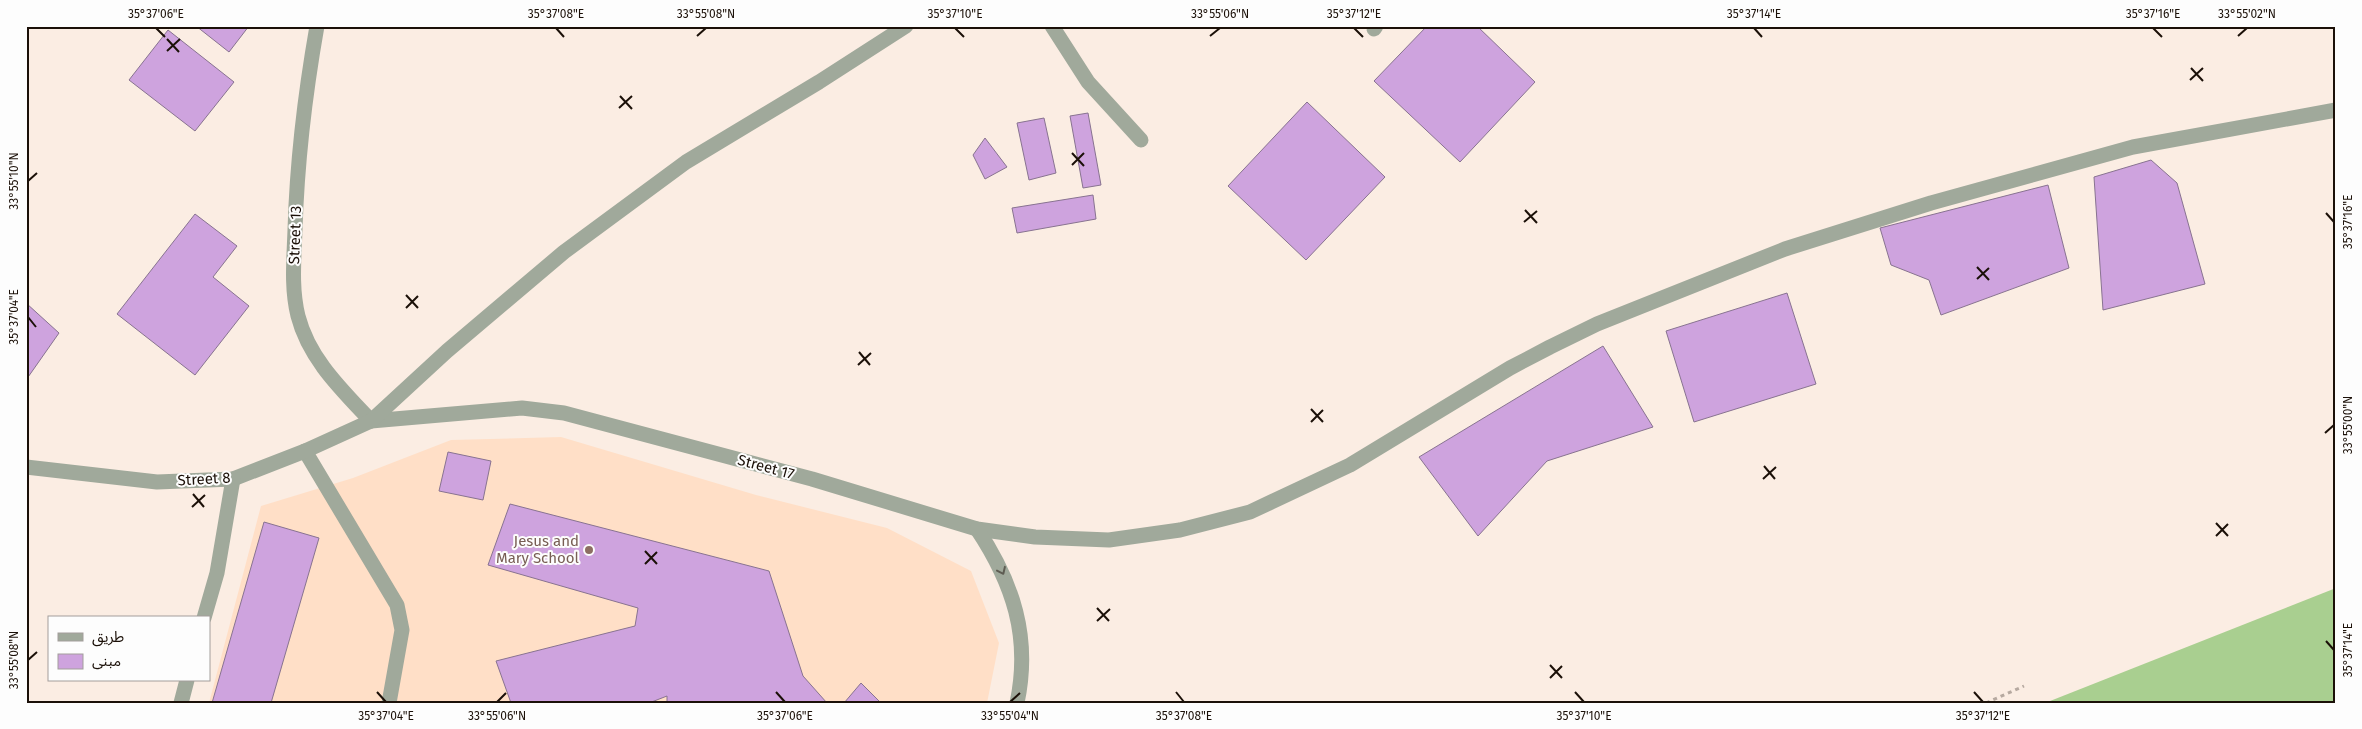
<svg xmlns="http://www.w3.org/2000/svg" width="2362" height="729" viewBox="0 0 2362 729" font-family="'Fira Sans','Noto Sans Arabic',sans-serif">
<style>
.built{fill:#ffdfc7}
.forest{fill:#a9cf90}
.building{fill:#cea3de;stroke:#887390}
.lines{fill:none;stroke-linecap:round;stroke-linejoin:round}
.path{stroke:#b6a9a0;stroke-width:3;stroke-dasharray:4 4;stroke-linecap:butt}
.minor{stroke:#a0a99b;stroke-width:15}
.oneway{stroke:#5e5c52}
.ticks{fill:none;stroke:#1b1008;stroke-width:2}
.education-dot{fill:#8d6e63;stroke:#fdfdfd;stroke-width:2}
.labels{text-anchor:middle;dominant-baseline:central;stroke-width:4;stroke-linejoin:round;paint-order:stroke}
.street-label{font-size:15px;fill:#1b1008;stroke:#fdfdfd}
.education-label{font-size:15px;fill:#785e54;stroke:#fdfdfd;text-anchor:end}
.neatline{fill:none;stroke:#1b1008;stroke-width:2}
.ticks-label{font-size:12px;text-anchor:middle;fill:#1b1008}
</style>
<rect width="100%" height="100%" fill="#fbede3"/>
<polygon class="built" points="561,437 756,495 887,528 971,571 999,643 987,703 209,703 261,506 353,478 451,440"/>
<polygon class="forest" points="2336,588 2336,703 2045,703"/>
<g class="building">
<polygon points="196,26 249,26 229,52"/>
<polygon points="1427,26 1477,26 1535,82 1460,162 1374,81"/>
<polygon points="168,30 234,82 195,131 129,80"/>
<polygon points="1307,102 1385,177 1306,260 1228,186"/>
<polygon points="1088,113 1101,185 1083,188 1070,116"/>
<polygon points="1044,118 1056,173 1029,180 1017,123"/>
<polygon points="985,138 1007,167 985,179 973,155"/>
<polygon points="2151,160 2177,183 2205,284 2103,310 2094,177"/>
<polygon points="2048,185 2069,268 1941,315 1929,280 1891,265 1880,228"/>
<polygon points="1093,195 1096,219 1017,233 1012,208"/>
<polygon points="195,214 237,246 213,277 249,306 195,375 117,314"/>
<polygon points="1787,293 1816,384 1694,422 1666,331"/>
<polygon points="26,303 59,333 26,380"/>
<polygon points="1603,346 1653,427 1547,461 1478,536 1419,457"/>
<polygon points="448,452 491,461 483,500 439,491"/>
<polygon points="510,504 769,571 803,676 827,703 667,703 667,696 649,703 511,703 496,661 635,626 638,608 488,565"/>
<polygon points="264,522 319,538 271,703 212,703"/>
<polygon points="861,683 881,703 844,703"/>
</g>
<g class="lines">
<polyline class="path" points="1986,703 2024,686"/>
<g class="minor">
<path d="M317,26C305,94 297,161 295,230C294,259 291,288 298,316C309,359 342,390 371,421"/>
<polyline points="1052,26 1088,82 1141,140"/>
<polyline points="1374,29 1376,26"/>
<polyline points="371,421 522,408 564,413 812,479 977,529 1035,537 1109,540 1180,530 1250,512 1350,465 1510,368 1550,347 1597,324 1785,249 1931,203 2133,147 2336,110"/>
<polyline points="305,451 397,605 402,630 389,703"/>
<polyline points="26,467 157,482 233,479 305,451 371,421 447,351 564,252 686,162 819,82 906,26"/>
<path d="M977,529C1013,583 1031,637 1017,703"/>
<polyline points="204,618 217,573 233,479"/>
<polyline points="181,703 187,680"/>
</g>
</g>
<defs><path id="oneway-chevron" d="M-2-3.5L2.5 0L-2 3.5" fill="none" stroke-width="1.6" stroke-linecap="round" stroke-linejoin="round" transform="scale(1.25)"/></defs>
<use class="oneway" href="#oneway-chevron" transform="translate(1002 571) rotate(65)"/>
<path class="ticks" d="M156,28L165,37M556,28L564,37M955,28L964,37M1354,28L1363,37M1754,28L1762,37M2153,28L2162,37M697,36L706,28M1210,36L1220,28M2238,36L2247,28M167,39L179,52M167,51L180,39M2191,68L2203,81M2190,80L2203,68M620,96L632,109M619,108L632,96M1072,153L1084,166M1072,165L1084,153M28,181L37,173M1525,210L1537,223M2326,213L2334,222M1524,222L1537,211M1977,267L1989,280M1977,279L1989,268M406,295L418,308M406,308L418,296M28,317L36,327M859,352L870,365M858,365L871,353M1311,409L1323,422M1311,422L1323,410M2325,433L2334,425M1764,466L1775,479M1763,479L1776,467M193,494L204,507M192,507L205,495M2216,523L2228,536M2216,536L2228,524M645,551L657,564M645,564L657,552M1097,608L1109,621M1097,621L1110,609M2326,641L2334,650M28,660L37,652M1550,665L1562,678M1550,678L1562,666M377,692L386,702M776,692L785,702M1176,692L1184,702M1575,692L1584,702M1974,692L1983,702M497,702L506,693M1010,702L1020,693"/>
<circle class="education-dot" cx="589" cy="550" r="5"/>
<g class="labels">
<g class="street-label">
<text transform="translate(295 235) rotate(-88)">Street 13</text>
<text transform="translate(766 467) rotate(15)">Street 17</text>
<text transform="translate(204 479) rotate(-3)">Street 8</text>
</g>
<g class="education-label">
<text x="579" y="541">Jesus and<tspan x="579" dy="17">Mary School</tspan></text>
</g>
</g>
<rect width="2362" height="729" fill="none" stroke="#fdfdfd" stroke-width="55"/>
<rect x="48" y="616" width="162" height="65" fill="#fdfdfd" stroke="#a39e9b"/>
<rect x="58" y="633" width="25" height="8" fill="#a0a99b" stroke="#a39e9b"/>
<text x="92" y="642" font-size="15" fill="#1b1008">طريق</text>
<rect x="58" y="654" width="25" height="15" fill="#cea3de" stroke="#a39e9b"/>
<text x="92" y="666" font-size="15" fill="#1b1008">مبنى</text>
<rect x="28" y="28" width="2306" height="674" class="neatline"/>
<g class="ticks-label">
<text x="156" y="18">35°37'06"E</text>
<text x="556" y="18">35°37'08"E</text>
<text x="706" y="18">33°55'08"N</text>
<text x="955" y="18">35°37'10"E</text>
<text x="1220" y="18">33°55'06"N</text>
<text x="1354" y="18">35°37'12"E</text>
<text x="1754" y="18">35°37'14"E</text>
<text x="2153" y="18">35°37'16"E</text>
<text x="2247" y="18">33°55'02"N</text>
<text transform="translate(14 181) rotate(-90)" y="4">33°55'10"N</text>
<text transform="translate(2348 222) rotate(-90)" y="4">35°37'16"E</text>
<text transform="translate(14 317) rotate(-90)" y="4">35°37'04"E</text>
<text transform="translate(2348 425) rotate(-90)" y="4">33°55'00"N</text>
<text transform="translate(2348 650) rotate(-90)" y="4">35°37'14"E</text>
<text transform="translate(14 660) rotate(-90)" y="4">33°55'08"N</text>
<text x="386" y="720">35°37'04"E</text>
<text x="497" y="720">33°55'06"N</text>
<text x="785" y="720">35°37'06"E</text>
<text x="1010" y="720">33°55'04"N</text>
<text x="1184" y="720">35°37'08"E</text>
<text x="1584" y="720">35°37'10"E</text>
<text x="1983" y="720">35°37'12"E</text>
</g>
</svg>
